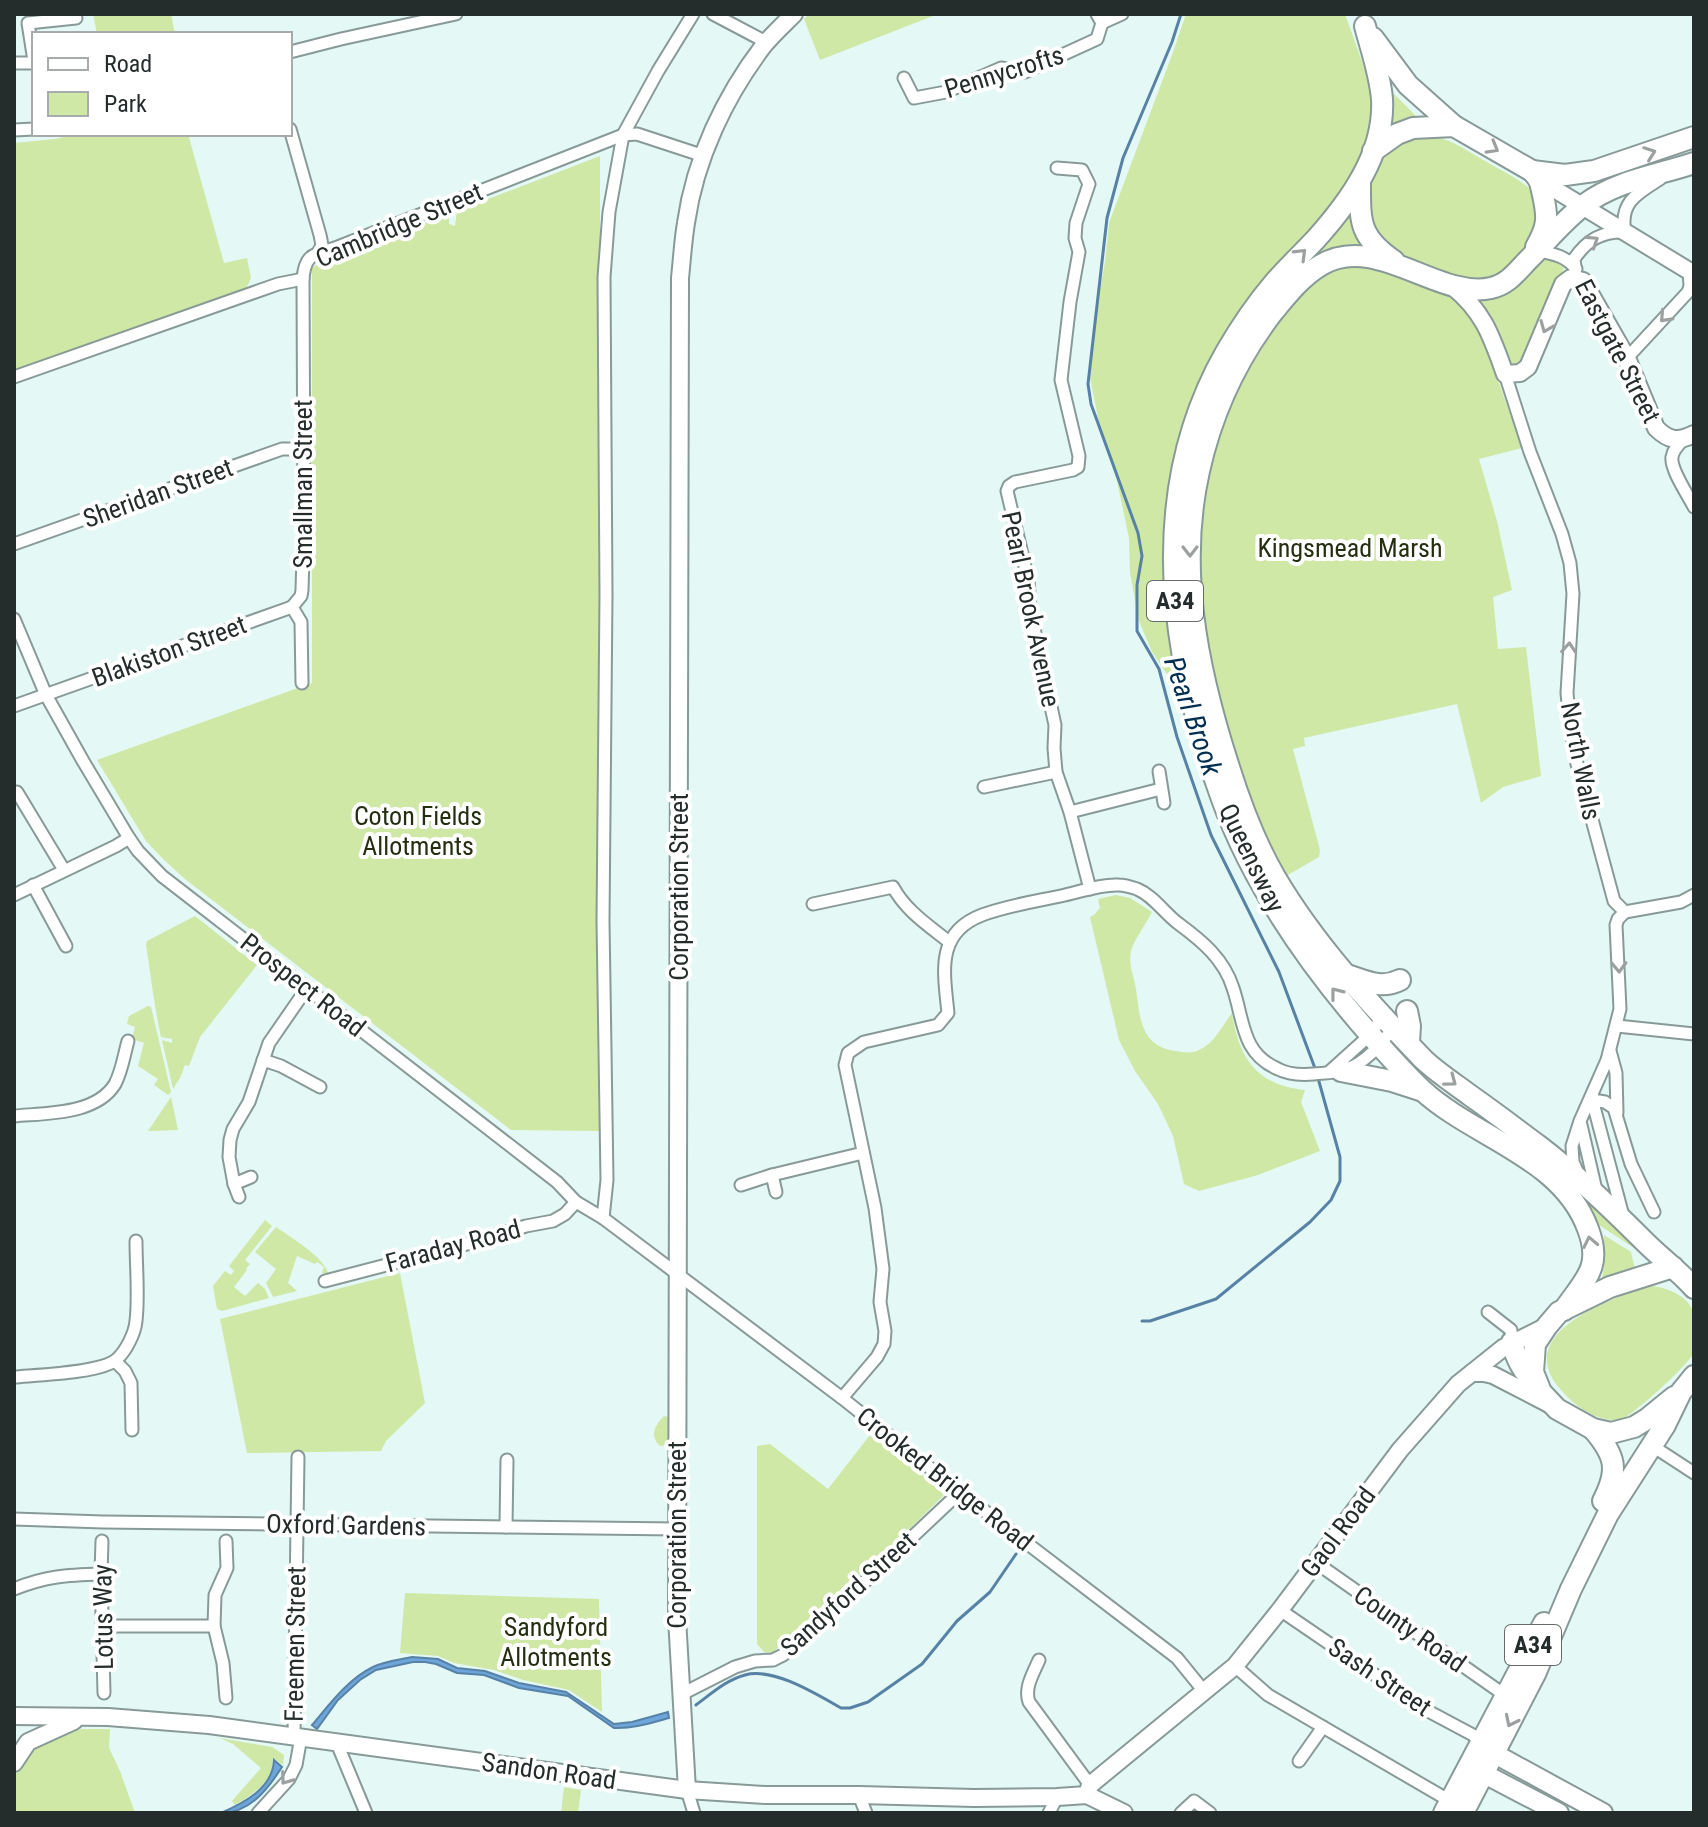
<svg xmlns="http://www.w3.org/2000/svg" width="1708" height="1827" viewBox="0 0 1708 1827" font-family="'Roboto Condensed',sans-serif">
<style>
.green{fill:#cfe8a6}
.water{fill:#6da6db;stroke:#5782a6;stroke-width:2}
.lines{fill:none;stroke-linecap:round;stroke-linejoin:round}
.stream{stroke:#5782a6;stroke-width:3}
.street-casing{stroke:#889a98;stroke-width:15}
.secondary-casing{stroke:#889a98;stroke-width:20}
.primary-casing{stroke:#889a98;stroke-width:22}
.highway-casing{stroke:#889a98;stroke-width:24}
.street{stroke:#fff;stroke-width:11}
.secondary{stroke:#fff;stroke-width:16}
.primary{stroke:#fff;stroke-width:18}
.highway{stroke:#fff;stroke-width:20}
.oneway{stroke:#9da0a0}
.labels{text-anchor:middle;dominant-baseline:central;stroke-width:8;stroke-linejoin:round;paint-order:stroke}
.shield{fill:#fff;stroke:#666c6b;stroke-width:2}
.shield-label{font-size:24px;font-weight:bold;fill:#252d2c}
.street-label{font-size:26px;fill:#252d2c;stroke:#fff}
.park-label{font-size:26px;fill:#242e10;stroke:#fff}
.water-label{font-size:28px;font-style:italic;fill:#022f51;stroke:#fff}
</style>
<rect width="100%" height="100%" fill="#e4f8f5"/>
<g class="green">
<polygon points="93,14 171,14 175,34 97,34"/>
<polygon points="809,14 938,14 820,60 804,19"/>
<path d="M1186,14H1345L1365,70L1390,90L1414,114L1428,136C1449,137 1467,151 1485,161C1499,169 1515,177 1528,187C1544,201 1541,228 1528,244C1521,254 1511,262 1502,271L1505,294L1517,287L1543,259H1551L1563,264L1564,268L1523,359C1519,362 1515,365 1510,363L1502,347L1488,352L1522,448L1479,459L1497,521L1512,590L1493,597L1498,649L1526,647L1541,776L1503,787L1481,803L1457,704L1304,738L1305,746L1293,749L1320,850L1319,857L1286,876L1183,698L1152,652L1139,621L1130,573L1129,538L1117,481L1100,428L1090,378L1094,321L1105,262L1109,223L1172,55Z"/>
<polygon points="77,134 188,134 224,263 247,258 251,278 246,289 14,374 14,143 55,139"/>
<polygon points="600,156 600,1131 511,1130 185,879 164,860 146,841 97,760 312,683 312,267 449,214 449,224 455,226 457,211"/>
<path d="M1116,895L1130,898L1152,912C1147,922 1133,942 1131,951C1128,964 1134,976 1136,989C1140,1017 1140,1046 1175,1051C1184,1052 1191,1054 1199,1050C1216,1042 1221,1027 1232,1013C1239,1059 1257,1085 1305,1090L1301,1102L1320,1151L1258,1175L1199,1191L1184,1184L1173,1136L1158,1104L1135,1071L1119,1040L1090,917L1094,915L1100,908L1098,899Z"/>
<path d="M195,916L257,965L200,1037L189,1066L185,1065L180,1078L173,1089L162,1040L172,1043V1039L161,1037C154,1006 151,976 146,945L147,941Z"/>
<polygon points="148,1006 151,1007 171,1092 168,1095 154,1085 158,1079 138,1066 144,1043 132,1039 135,1027 127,1024 129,1016"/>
<polygon points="171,1097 178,1130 148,1131"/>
<polygon points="1564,1175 1637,1247 1634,1248 1596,1223 1587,1205"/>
<polygon points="265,1220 272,1226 245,1260 250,1264 246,1269 247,1270 234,1287 245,1296 258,1283 265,1289 269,1298 222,1311 217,1309 213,1286 225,1271 231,1275 234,1271 229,1266"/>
<path d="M276,1227C290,1237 323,1256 328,1273H322L324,1267L317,1262L315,1264L297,1256L288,1283L297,1291L273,1297L266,1283L276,1269L255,1252Z"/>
<polygon points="1604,1235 1631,1252 1635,1269 1603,1281 1602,1279 1604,1266"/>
<polygon points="400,1273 425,1403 386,1441 381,1451 247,1453 220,1319"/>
<path d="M1652,1286C1668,1288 1690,1296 1694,1315C1695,1320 1694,1328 1694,1333C1694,1339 1695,1346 1694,1352C1690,1364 1636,1412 1624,1418C1618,1421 1618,1420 1612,1420C1591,1418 1574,1405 1561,1390C1510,1334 1610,1298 1652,1286Z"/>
<path d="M664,1416L668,1417V1445L660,1446C649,1436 655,1425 664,1416Z"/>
<polygon points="870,1435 944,1492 943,1496 898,1540 772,1653 764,1652 757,1644 757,1446 770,1444 828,1489"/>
<polygon points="405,1593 599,1599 602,1712 569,1690 523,1680 494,1670 454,1663 438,1656 400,1653"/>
<path d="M82,1729H110L109,1748L120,1771L135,1813H14C14,1803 12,1791 14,1781C21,1748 55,1737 82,1729Z"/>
<path d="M220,1738L272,1747L284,1755L283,1765L273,1758C273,1759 272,1770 272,1772C269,1783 245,1800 235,1805L232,1801L261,1768L233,1744Z"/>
<polygon points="564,1787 581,1790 578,1813 561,1813"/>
</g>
<g class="water">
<path d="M412,1657L438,1659L457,1668L485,1671L519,1683L566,1692L614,1724L632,1722L668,1712L669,1718C651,1723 632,1729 614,1728L568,1696L519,1688L484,1675L457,1673L436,1664L425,1662H413L376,1670L360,1680L338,1700L317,1729L312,1725C329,1705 348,1679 373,1667C385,1661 399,1660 412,1657Z"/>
<path d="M274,1760L282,1767C268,1789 250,1813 221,1813C244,1803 273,1788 274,1760Z"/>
</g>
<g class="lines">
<g class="stream">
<polyline points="1181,14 1172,42 1123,158 1107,218 1088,384 1091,404 1138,533 1142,556 1137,585 1137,631 1159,669 1177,737 1211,835 1279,972 1316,1071"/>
<polyline points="1142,1321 1150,1321 1216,1299 1310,1222 1331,1200 1340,1181 1340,1157 1318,1078"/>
<path d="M696,1705C711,1694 726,1680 745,1675C773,1667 816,1694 841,1708H850L868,1702L922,1664L957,1621L990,1592L1016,1554"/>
</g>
<g class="street-casing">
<g id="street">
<polyline points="713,14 766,42"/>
<polyline points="1097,14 1102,23 1122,14"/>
<polyline points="290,52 341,39 456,14"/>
<polyline points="34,61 28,23 76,18"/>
<polyline points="14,63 34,63"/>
<polyline points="904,78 914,98 946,92 1001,68 1025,72 1097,39 1102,23"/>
<polyline points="290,129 320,235 322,245 318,253"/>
<polyline points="14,130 34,129"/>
<polyline points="1057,168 1082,170 1089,184 1076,223 1075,238 1079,252 1070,302 1061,380 1079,456 1078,467 1073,470 1015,482 1009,486 1007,491 1028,579 1030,610 1055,725 1054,748 1056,772 1070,812 1090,889"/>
<path d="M1538,251C1554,254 1566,256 1576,269"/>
<path d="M1575,267L1574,259C1587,240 1602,231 1625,232C1619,202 1638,193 1660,179"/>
<polyline points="1627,358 1688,292 1690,286 1689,271"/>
<polyline points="1505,374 1530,452 1562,534 1570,563 1573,594 1567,693 1570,724 1577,764 1614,901 1625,912"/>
<polyline points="14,377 278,284 303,279"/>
<path d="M1683,440C1678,445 1673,450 1672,457C1670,469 1688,495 1694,507"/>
<polyline points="14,544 282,449 303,449"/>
<path d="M292,607L301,596L302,590L304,522L303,279C305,254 313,255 335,248L623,135L637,134L704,156"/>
<polyline points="292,607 301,622 302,683"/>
<polyline points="14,619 46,695 83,761 129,838 138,851 162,876 557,1182 576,1202 603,1218 842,1398 960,1492 1177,1658 1203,1690"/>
<polyline points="14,706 292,607"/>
<polyline points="1159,771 1164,803"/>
<polyline points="984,787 1056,772"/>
<polyline points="17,792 64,870"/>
<polyline points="1070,812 1161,789"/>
<polyline points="33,885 66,946"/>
<polyline points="14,895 116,846 129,838"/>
<path d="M813,904L893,887C906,911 928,925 949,942"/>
<polyline points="1625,912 1681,902 1694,895"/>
<polyline points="1617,1026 1694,1034"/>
<polyline points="1610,1051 1616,1073 1617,1113"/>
<polyline points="263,1060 281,1066 320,1087"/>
<polyline points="1329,1072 1370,1035 1383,1016"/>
<polyline points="1593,1097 1593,1103 1623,1216"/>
<polyline points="1586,1108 1599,1101 1605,1102 1614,1108 1631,1164 1654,1212"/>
<path d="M14,1116C46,1113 96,1115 115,1084C122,1071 124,1055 128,1041"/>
<polyline points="1581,1125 1596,1190"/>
<polyline points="1578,1173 1573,1162 1572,1146 1580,1121 1607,1060 1620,1009 1616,925 1618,919 1625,912"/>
<polyline points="772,1175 776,1192"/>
<polyline points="234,1184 251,1177"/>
<polyline points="741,1185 772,1175 863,1153"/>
<polyline points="239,1197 234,1184 229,1157 230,1140 233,1129 249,1102 269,1043 307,988"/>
<polyline points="603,1218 607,1180 603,921 606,595 604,277 609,212 623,135 658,71 693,14"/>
<polyline points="325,1281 467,1244 526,1226 553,1221 565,1214 576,1202"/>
<polyline points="1488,1312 1511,1330 1512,1342"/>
<polyline points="115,1361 125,1371 131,1383 132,1430"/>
<path d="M14,1377C35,1375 103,1373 117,1359C126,1351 135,1333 136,1321C139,1295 136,1267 136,1241"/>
<path d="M842,1398L877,1357L884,1344L885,1331L880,1302L883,1269L875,1208L845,1065L848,1053L864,1042L938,1025L948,1013C944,973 935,933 982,915C1009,905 1038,901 1065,895C1083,891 1101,884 1119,885C1125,885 1131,887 1137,889C1154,896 1164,913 1179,924C1202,941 1224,959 1233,988C1244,1020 1241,1053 1278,1069C1289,1075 1302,1075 1314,1074C1324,1073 1335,1073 1344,1070C1365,1064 1381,1044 1394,1027"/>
<polyline points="1651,1445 1694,1473"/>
<polyline points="14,1519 103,1522 677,1529"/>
<polyline points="506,1527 507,1460"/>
<polyline points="102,1541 101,1574 104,1693"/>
<polyline points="1315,1562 1506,1696"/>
<path d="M14,1589C46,1576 67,1575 101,1574"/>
<polyline points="1280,1610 1428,1711 1473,1735 1481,1742"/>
<polyline points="103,1626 214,1626 223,1663 226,1698"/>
<polyline points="214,1626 215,1595 227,1568 226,1541"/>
<path d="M1039,1660C1033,1674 1024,1688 1029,1702L1090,1785"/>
<polyline points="1235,1666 1268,1695 1450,1801"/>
<polyline points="680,1695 735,1667 755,1661 773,1660 783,1655 823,1621 960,1492"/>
<polyline points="294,1736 298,1457"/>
<polyline points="336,1741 366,1813"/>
<polyline points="1299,1761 1323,1727"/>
<polyline points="687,1790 694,1813"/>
<polyline points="859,1795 866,1813"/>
<polyline points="258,1813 289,1779 296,1765 301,1737"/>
<polyline points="1049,1813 1057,1797"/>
<polyline points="1181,1813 1194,1801 1210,1813"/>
</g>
</g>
<g class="secondary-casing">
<g id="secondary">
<polyline points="1541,181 1694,274"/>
<path d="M1453,287C1484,312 1492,338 1505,374L1520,373L1528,367L1563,284L1571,278L1583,281L1627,358L1656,428C1669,441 1678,442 1694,434"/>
<polyline points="1472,1373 1484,1373 1493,1375 1549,1404"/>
<polyline points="14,1716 108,1717 209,1725 687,1790 765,1795 859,1795 974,1798 1057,1797 1087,1795"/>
<polyline points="14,1763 28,1742 74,1721"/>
<path d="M687,1790L677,1618L680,278C682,259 683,241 686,223C695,159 725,96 764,45C773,34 784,24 794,14"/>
<polyline points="1087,1795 1090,1785 1235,1666 1280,1610 1400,1450 1458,1384 1503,1348 1547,1326"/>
<polyline points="1087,1795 1124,1813"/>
</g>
</g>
<g class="primary-casing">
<g id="primary">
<polyline points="1483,1744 1495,1754 1603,1813"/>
<polyline points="1473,1768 1559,1813"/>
</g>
</g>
<g class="highway-casing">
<g id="highway">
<path d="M1365,26C1371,49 1380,74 1382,99C1385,153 1350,201 1316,239C1302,254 1287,268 1274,283C1256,304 1240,328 1226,352C1146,492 1169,654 1222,799C1252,882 1303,956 1360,1023C1380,1046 1400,1069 1422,1090C1474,1138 1562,1157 1588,1229C1603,1268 1584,1280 1564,1310"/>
<polyline points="1373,38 1408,85 1454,126"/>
<path d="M1373,151L1397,134L1413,128L1454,126L1532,171C1541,181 1540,182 1543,195C1548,218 1548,226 1536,247"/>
<path d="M1694,163C1658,175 1615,181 1584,205C1565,219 1547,241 1530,258C1518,270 1509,284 1491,288C1439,300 1375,232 1321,265C1302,276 1287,295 1273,312C1236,360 1212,412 1199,471C1177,568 1197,667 1227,761C1239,800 1254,841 1275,877C1315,945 1370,1004 1424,1060C1438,1073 1455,1084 1471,1096C1494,1112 1516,1129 1539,1146C1577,1175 1611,1208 1645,1242C1661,1258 1679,1271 1694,1288"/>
<polyline points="1532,171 1565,175 1594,171 1694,137"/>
<path d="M1360,183C1360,222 1359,237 1394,261"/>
<path d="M1350,976C1368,982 1382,989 1400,980"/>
<polyline points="1407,1011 1410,1026 1409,1042"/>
<polyline points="1341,1071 1392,1081 1420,1090"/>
<polyline points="1673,1267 1610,1287 1559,1312 1547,1326 1535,1344 1533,1372 1541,1392 1557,1409 1593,1429 1611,1433 1634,1427 1647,1419 1674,1397"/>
<path d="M1512,1342C1516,1360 1524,1372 1536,1385"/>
<path d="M1593,1429C1616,1456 1619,1470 1603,1501"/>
<polyline points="1444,1813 1544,1623"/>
<polyline points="1463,1813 1535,1674 1571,1589 1608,1514 1665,1425 1681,1392 1694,1376"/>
</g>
</g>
<use href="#street" class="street"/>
<use href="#secondary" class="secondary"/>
<use href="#primary" class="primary"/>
<use href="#highway" class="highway"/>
</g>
<defs><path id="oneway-chevron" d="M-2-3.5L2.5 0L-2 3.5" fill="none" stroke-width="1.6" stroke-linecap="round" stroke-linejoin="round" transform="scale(2)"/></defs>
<g class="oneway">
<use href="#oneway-chevron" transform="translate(1493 148) rotate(30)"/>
<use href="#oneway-chevron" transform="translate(1650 153) rotate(-20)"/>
<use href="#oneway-chevron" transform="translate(1593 241) rotate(-33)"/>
<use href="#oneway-chevron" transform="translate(1301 254) rotate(-45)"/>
<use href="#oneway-chevron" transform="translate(1665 317) rotate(133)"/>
<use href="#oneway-chevron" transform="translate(1546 327) rotate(112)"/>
<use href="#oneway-chevron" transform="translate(1190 551) rotate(90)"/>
<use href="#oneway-chevron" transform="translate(1569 648) rotate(-86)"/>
<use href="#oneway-chevron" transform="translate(1619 967) rotate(88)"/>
<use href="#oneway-chevron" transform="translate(1336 993) rotate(-128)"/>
<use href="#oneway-chevron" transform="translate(1451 1081) rotate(37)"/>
<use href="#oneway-chevron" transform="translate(1590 1242) rotate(-102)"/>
<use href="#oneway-chevron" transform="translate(1511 1721) rotate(116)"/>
<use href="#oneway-chevron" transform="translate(286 1779) rotate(126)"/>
</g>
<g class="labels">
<g class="shield">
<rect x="1147" y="581" width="56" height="40" rx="6"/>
<rect x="1505" y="1625" width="56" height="40" rx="6"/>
</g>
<g class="shield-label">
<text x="1175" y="601">A34</text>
<text x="1533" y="1645">A34</text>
</g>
<g class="street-label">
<text transform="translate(1004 72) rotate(-17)">Pennycrofts</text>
<text transform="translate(399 225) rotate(-23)">Cambridge Street</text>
<text transform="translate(1618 351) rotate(63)">Eastgate Street</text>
<text transform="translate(303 484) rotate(-90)">Smallman Street</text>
<text transform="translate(158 493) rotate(-20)">Sheridan Street</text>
<text transform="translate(1031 609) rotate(78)">Pearl Brook Avenue</text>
<text transform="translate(169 651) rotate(-20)">Blakiston Street</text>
<text transform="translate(1581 761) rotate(79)">North Walls</text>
<text transform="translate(1252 858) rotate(64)">Queensway</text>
<text transform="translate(679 887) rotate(-90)">Corporation Street</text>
<text transform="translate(303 985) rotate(38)">Prospect Road</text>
<text transform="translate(453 1246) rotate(-15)">Faraday Road</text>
<text transform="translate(945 1479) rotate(38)">Crooked Bridge Road</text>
<text transform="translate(346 1525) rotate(1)">Oxford Gardens</text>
<text transform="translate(1338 1532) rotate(-53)">Gaol Road</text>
<text transform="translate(677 1535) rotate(-90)">Corporation Street</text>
<text transform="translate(848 1594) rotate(-42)">Sandyford Street</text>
<text transform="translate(103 1617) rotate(-91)">Lotus Way</text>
<text transform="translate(1410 1629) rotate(35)">County Road</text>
<text transform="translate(295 1644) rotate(-89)">Freemen Street</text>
<text transform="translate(1380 1677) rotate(34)">Sash Street</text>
<text transform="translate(549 1771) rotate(8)">Sandon Road</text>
</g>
<g class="park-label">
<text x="1350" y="548">Kingsmead Marsh</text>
<text x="418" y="816">Coton Fields<tspan x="418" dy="30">Allotments</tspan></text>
<text x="556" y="1627">Sandyford<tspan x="556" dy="30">Allotments</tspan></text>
</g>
<g class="water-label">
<text transform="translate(1193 716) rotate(71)">Pearl Brook</text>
</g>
</g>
<rect width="1708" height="1827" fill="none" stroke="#252d2c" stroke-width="32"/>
<rect x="32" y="32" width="260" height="104" fill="#ffffff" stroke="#a8abab" stroke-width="2"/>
<rect x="48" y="58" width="40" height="12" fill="#ffffff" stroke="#a8abab" stroke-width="2"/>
<text x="104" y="72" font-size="24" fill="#252d2c">Road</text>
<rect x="48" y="92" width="40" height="24" fill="#cfe8a6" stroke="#a8abab" stroke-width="2"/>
<text x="104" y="112" font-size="24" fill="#252d2c">Park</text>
</svg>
